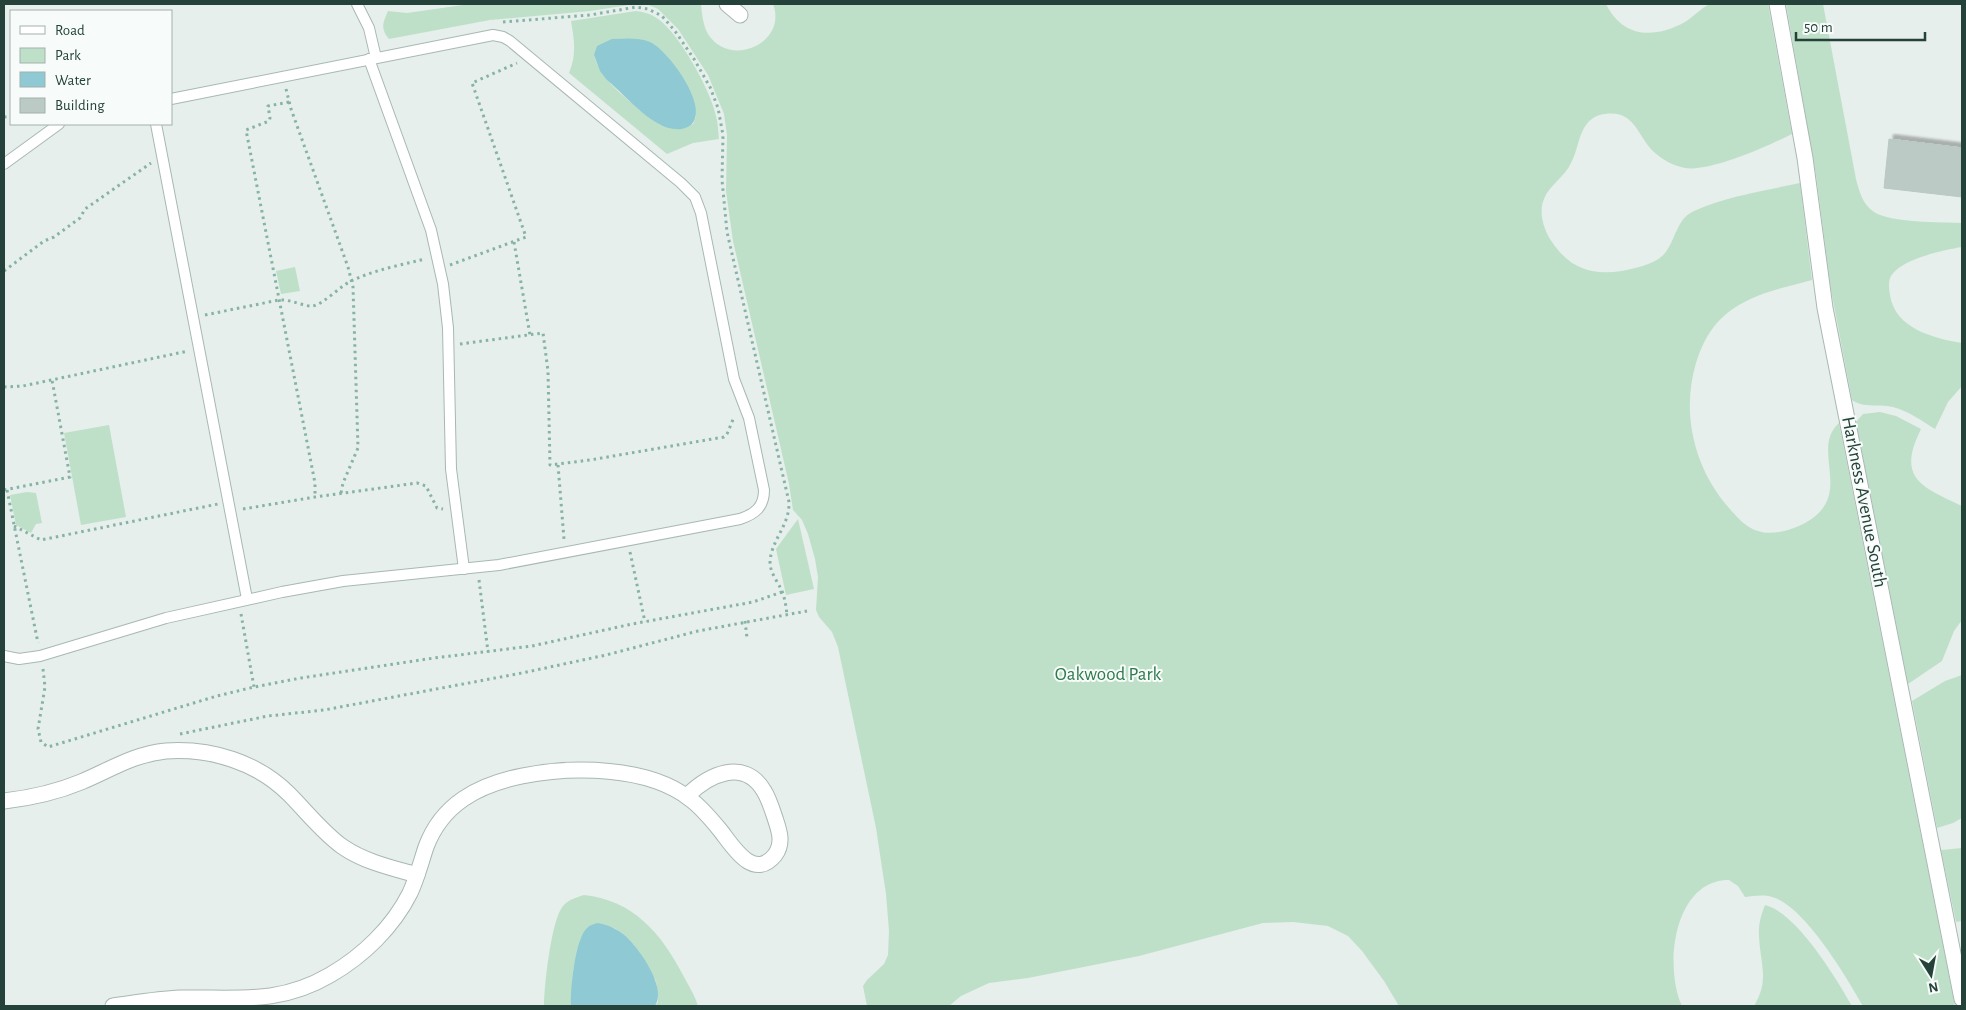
<svg xmlns="http://www.w3.org/2000/svg" width="1966" height="1010" viewBox="0 0 1966 1010" font-family="'Alegreya Sans',sans-serif">
<style>
.green{fill:#bfe0c8;fill-rule:evenodd}
.water{fill:#8ec9d4}
.building{fill:#bbcac4;stroke:#b8c9c2;filter:url(#shadow)}
.lines{fill:none;stroke-linecap:round;stroke-linejoin:round}
.lane-casing{stroke:#a8b8b2;stroke-width:12}
.street-casing{stroke:#a8b8b2;stroke-width:17}
.path{stroke:#86b3a5;stroke-width:3;stroke-dasharray:2.5 4;stroke-linecap:butt}
.lane{stroke:#fff;stroke-width:10}
.street{stroke:#fff;stroke-width:15}
.labels{text-anchor:middle;dominant-baseline:central;stroke-width:4;stroke-linejoin:round;paint-order:stroke}
.street-label{font-size:19px;fill:#24423a;stroke:#f7fbf9}
.park-label{font-size:19px;fill:#2d7a4b;stroke:#f7fbf9}
</style>
<defs>
<filter id="shadow"><feDropShadow dx="4.5" dy="-4.5" stdDeviation="1" flood-color="#0004"/></filter>
</defs>
<rect width="100%" height="100%" fill="#e6efeb"/>
<g class="green">
<path d="M470,4H635L590,11L490,20L389,39C380,28 383,23 388,11L407,13Z"/>
<path d="M637,4H701C702,14 703,25 708,34C730,69 788,43 773,4H1606C1623,38 1654,39 1685,22C1693,17 1701,8 1710,4C1718,1 1757,4 1768,4L1792,134C1768,146 1711,172 1685,168C1674,166 1663,160 1655,153C1637,137 1636,110 1605,114C1595,115 1589,120 1584,128C1578,139 1577,152 1571,163C1565,177 1549,185 1544,199C1538,213 1544,230 1552,242C1574,275 1603,277 1639,267C1647,265 1660,260 1665,253C1676,240 1676,219 1694,211C1727,196 1764,191 1800,183L1812,280C1783,288 1749,294 1725,315C1710,328 1702,344 1696,363C1681,413 1694,468 1729,508C1736,516 1746,528 1758,531C1772,536 1792,530 1805,523C1856,495 1809,450 1839,423L1955,1006H1863C1847,978 1804,905 1772,897C1763,894 1754,896 1745,897L1738,886L1729,880C1673,880 1664,968 1682,1006H1399L1384,981L1362,951L1348,936L1328,926L1293,922L1263,923L1139,956L1028,978L989,983L961,996L949,1006H867L863,986L867,980L884,964L888,955L889,931L886,894L876,828L838,647L832,632L819,617L816,610L818,577L815,559L808,534L802,520L793,510L789,484L733,241L726,191L727,135L724,114L708,75L678,29L658,9L649,5Z"/>
<path d="M1786,4H1823L1856,179C1859,191 1863,205 1874,212C1891,223 1941,222 1962,223V247C1944,250 1901,259 1891,276C1888,281 1889,289 1890,295C1895,329 1934,338 1962,343V386L1948,402L1935,429C1922,421 1908,411 1893,407C1879,403 1864,409 1852,400L1831,290L1816,175Z"/>
<path d="M636,11C645,12 651,14 658,19C679,33 711,91 716,116C718,123 718,131 719,139L693,143L667,154L569,73C577,55 574,39 571,21ZM594,55L696,111V117L693,124L661,125L655,122C634,104 601,83 594,55Z"/>
<polygon points="295,267 300,291 281,294 276,271"/>
<path d="M1880,412L1896,416L1921,429C1896,479 1922,487 1962,506V620L1954,631L1942,661L1908,684L1856,422L1863,414Z"/>
<polygon points="109,425 126,517 81,525 64,433"/>
<polygon points="27,492 36,493 42,523 36,524 31,533 16,525 10,495"/>
<polygon points="798,519 814,589 786,595 776,549"/>
<polygon points="1962,675 1962,818 1953,823 1937,828 1912,701 1945,681"/>
<polygon points="1962,848 1962,921 1956,922 1941,850"/>
<path d="M584,895C633,900 661,933 683,975C688,985 695,995 698,1006H655L658,1002L656,981L634,945L616,929L598,923L581,938L573,971L571,1006H544C544,986 551,925 561,909C566,900 575,898 584,895Z"/>
<path d="M1765,905C1797,913 1836,978 1852,1006H1754C1770,980 1760,963 1759,936C1758,925 1761,915 1765,905Z"/>
</g>
<g class="water">
<path d="M612,39C624,39 638,37 650,42C669,50 718,118 685,128C677,131 666,128 659,124C644,117 620,91 606,79L600,71L594,55L597,46Z"/>
<path d="M598,923C608,925 615,928 623,934C638,946 668,988 655,1006H571C570,990 575,939 587,928C590,925 594,924 598,923Z"/>
</g>
<polygon class="building" points="1889,139 1962,148 1962,197 1884,188"/>
<g class="lines">
<g class="lane-casing">
<g id="lane">
<polyline points="357,4 369,28 376,58"/>
<polyline points="369,59 431,230 443,284 448,328 451,469 464,569"/>
<polyline points="156,124 247,599"/>
<polyline points="4,164 59,124"/>
<path d="M4,656L19,659L40,656L166,618L282,592L343,581L499,565L740,519C755,514 764,507 764,490L749,418L734,379L701,213L695,197L681,183L510,41L503,37L493,35L171,99"/>
</g>
</g>
<g class="street-casing">
<g id="street">
<polyline points="727,4 740,15"/>
<polyline points="1777,4 1805,158 1825,308 1962,999"/>
<path d="M4,801C30,798 57,792 81,782C110,770 134,754 166,751C211,748 257,762 289,794C306,811 323,833 343,847C365,862 392,868 417,875"/>
<path d="M113,1006C135,1003 157,999 180,998C236,997 279,1005 330,975C363,956 393,927 410,893C417,878 421,862 426,847C442,804 478,785 522,776C572,766 648,766 690,799C701,807 711,819 720,830C732,845 753,882 775,855C784,843 779,830 775,818C772,809 769,799 764,791C744,757 708,775 687,796"/>
</g>
</g>
<g class="path">
<path d="M503,22L590,15L636,7L648,9L662,16L675,31L694,59L710,87L718,108L723,135L722,180L727,232L789,502C790,525 771,540 770,562C770,573 778,582 782,591C785,599 786,606 787,615"/>
<polyline points="286,89 291,109 348,267 353,287 358,448 343,483 341,493"/>
<polyline points="289,102 268,106 270,118 269,121 246,130 315,483 315,497"/>
<polyline points="4,117 11,116"/>
<polyline points="514,242 530,335"/>
<polyline points="450,265 526,237 472,83 517,63"/>
<polyline points="4,271 44,241 54,237 80,218 85,209 151,163"/>
<path d="M205,315L279,300C291,299 304,307 313,306C325,303 339,287 351,281C374,270 401,265 425,259"/>
<polyline points="460,344 543,333 548,371 550,465 590,460 724,437 727,434 734,417"/>
<polyline points="4,387 23,386 188,351"/>
<polyline points="558,465 564,539"/>
<polyline points="4,490 70,477 52,380"/>
<polyline points="7,490 38,643"/>
<polyline points="243,509 315,497 417,483 426,486 437,508 443,509"/>
<polyline points="14,526 41,540 218,504"/>
<polyline points="630,552 645,622"/>
<polyline points="479,580 488,652"/>
<polyline points="241,614 254,687"/>
<polyline points="745,621 747,638"/>
<polyline points="43,669 45,687 38,729 41,742 48,747 217,696 254,687 301,678 434,658 532,646 632,624 753,602 782,592"/>
<polyline points="180,734 268,716 324,710 522,673 606,655 698,631 807,611"/>
</g>
<use href="#lane" class="lane"/>
<use href="#street" class="street"/>
</g>
<g class="labels">
<g class="street-label">
<text transform="translate(1864 502) rotate(79)">Harkness Avenue South</text>
</g>
<g class="park-label">
<text x="1108" y="674">Oakwood Park</text>
</g>
</g>
<rect width="1966" height="1010" fill="none" stroke="#24423a" stroke-width="10"/>
<rect x="10" y="10" width="162" height="115" fill="#f7fbf9" stroke="#a3b1ad"/>
<rect x="20" y="26" width="25" height="8" fill="#ffffff" stroke="#a3b1ad"/>
<text x="55" y="35" font-size="15" fill="#24423a">Road</text>
<rect x="20" y="48" width="25" height="15" fill="#bfe0c8" stroke="#a3b1ad"/>
<text x="55" y="60" font-size="15" fill="#24423a">Park</text>
<rect x="20" y="72" width="25" height="15" fill="#8ec9d4" stroke="#a3b1ad"/>
<text x="55" y="85" font-size="15" fill="#24423a">Water</text>
<rect x="20" y="98" width="25" height="15" fill="#bbcac4" stroke="#a3b1ad"/>
<text x="55" y="110" font-size="15" fill="#24423a">Building</text>
<g transform="translate(1931 975) rotate(169)" stroke="#f7fbf9" stroke-width="4" paint-order="stroke">
<path d="M0-4L9 19L0 12L-9 19Z" fill="#24423a"/>
<text y="-8" font-size="14" font-weight="bold" text-anchor="middle" fill="#24423a">N</text>
</g>
<path d="M1796 32v8h129v-8" fill="none" stroke="#24423a" stroke-width="2.5"/>
<text x="1804" y="32" font-size="15" fill="#24423a" stroke="#f7fbf9" stroke-width="4" paint-order="stroke">50 m</text>
</svg>
